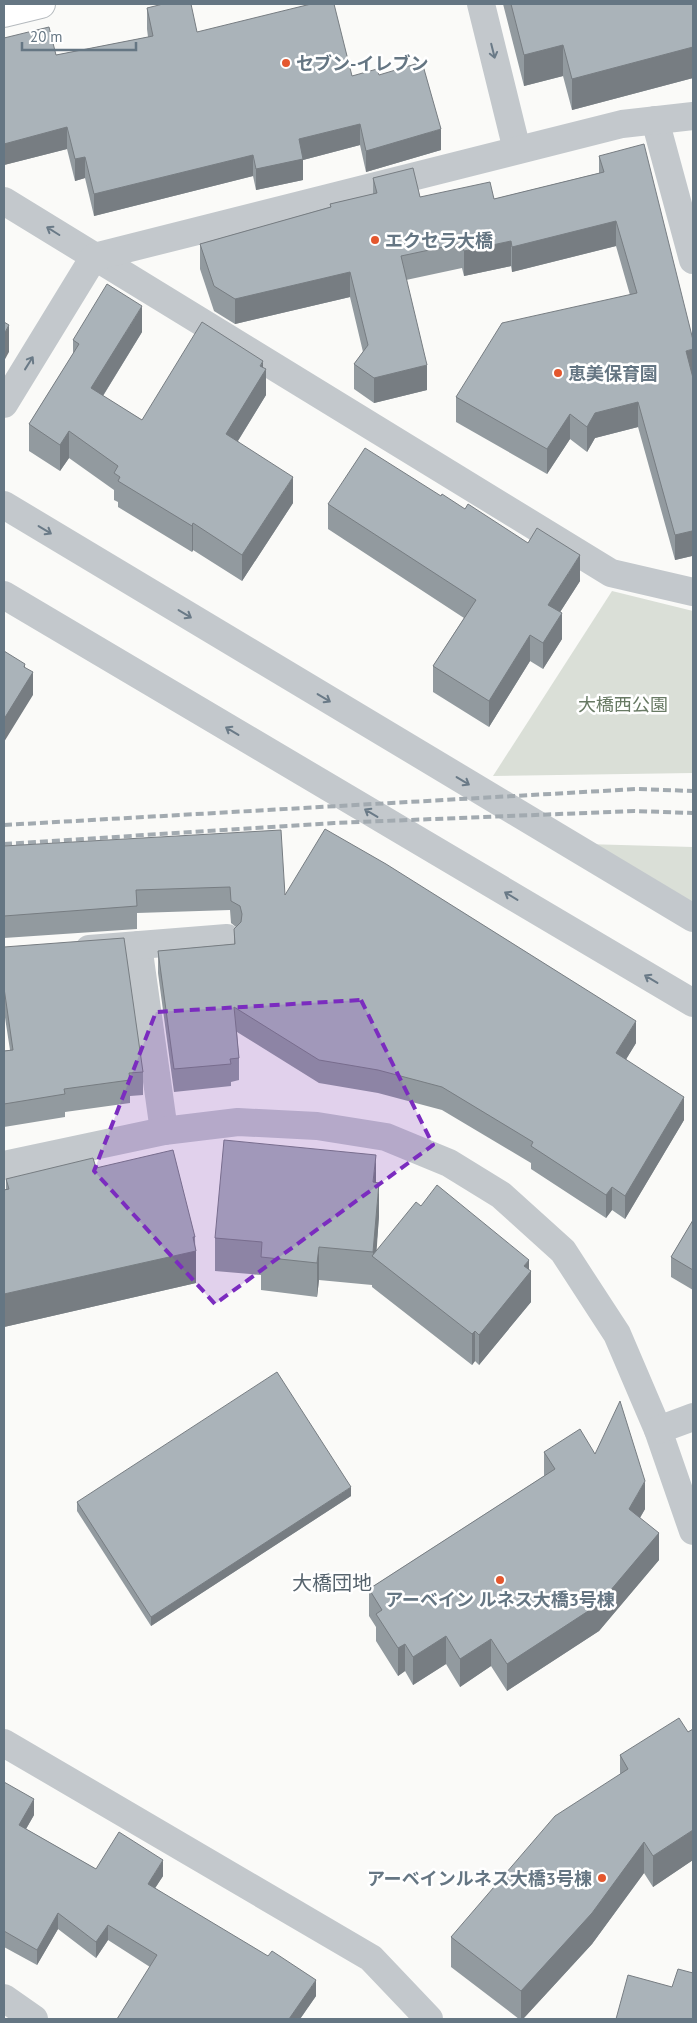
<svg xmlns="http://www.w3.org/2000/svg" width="697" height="2023" viewBox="0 0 697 2023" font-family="'PT Sans','Noto Sans JP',sans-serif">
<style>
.park{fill:#dadfd7}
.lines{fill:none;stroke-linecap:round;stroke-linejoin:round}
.major-casing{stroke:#b5babe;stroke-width:30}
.minor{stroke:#c3c8cc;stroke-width:28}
.major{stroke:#fff;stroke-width:28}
.rail{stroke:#a2aab0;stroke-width:4;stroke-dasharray:8 4;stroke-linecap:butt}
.wall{fill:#929a9f}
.shaded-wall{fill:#777d82}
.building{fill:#aab3b9;stroke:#777d82}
.oneway{stroke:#6a7a87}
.marked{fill:#7b2cbf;fill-opacity:0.2;stroke:#7b2cbf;stroke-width:4;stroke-dasharray:10 6;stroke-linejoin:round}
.poi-dot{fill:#e4572e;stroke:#fff;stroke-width:2}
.labels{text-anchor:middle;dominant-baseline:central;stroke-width:5;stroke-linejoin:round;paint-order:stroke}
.poi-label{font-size:18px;font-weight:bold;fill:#657683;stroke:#fff;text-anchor:start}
.park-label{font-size:18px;fill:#687a64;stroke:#fff}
.quarter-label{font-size:20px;fill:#57646e;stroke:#fff}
</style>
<rect width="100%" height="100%" fill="#fafaf8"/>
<g class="park">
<polygon points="612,591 693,611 693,773 493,776"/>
<polygon points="585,844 693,847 693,903"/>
</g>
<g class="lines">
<g class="major-casing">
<polyline id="major" points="4,13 41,4"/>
</g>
<g class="minor">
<polyline points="481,4 517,150"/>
<polyline points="655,120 693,260"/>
<polyline points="4,201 611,573 693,592"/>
<polyline points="4,404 94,257 622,124 693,116"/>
<polyline points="4,505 693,918"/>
<polyline points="4,595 693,1003"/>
<polyline points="138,945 164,1131"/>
<polyline points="89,949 227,938"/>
<polyline points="4,1165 164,1131 238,1122 317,1126 386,1137 449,1163 501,1195 563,1251 617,1334 658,1430 693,1531"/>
<polyline points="658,1430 693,1417"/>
<polyline points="4,1743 371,1958 429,2019"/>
<polyline points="4,1998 34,2019"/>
</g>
<use href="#major" class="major"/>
<g class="rail">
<polyline points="4,825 637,789 693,791"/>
<polyline points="4,844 334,823 635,811 693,813"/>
</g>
</g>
<g class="wall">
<polygon points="503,4 693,4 693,78 572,110 563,76 524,86"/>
<polygon points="147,8 197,32 352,76 379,75 441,150 366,172 360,145 303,160 303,180 256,190 253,176 94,216 85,178 75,181 67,149 4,165 4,38 56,55 148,37 147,29"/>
<polygon points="599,156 693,374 692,375 693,378 693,561 692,556 675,560 638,427 595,438 587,452 570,439 547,474 456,422 456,397 630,295 616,246 512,272 511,266 464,276 462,268 406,280 427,390 374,403 354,389 354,364 363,352 350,297 235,324 214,311 200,269 200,244 330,207 330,204 373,194 373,178 420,197 494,199 599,173"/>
<polygon points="142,332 103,396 142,420 263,367 266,395 238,441 293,503 242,581 193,550 192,552 118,507 118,502 114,500 114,490 69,458 60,471 29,451 29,424 73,354 73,340"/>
<polygon points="441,496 580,581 560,612 562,639 543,669 530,661 489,727 433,692 433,666 464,618 328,529 328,504"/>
<polygon points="4,846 285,895 636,1043 626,1059 684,1120 625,1219 612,1210 606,1218 531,1169 531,1163 442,1110 378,1093 319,1083 237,1032 239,1058 239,1080 231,1082 231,1086 174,1092 158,973 158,951 234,944 234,929 236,927 231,923 230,910 137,913 137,929 4,938"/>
<polygon points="4,947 143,1072 143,1095 130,1096 130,1103 65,1112 65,1117 4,1127 4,1051 10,1050 4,1011"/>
<polygon points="96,1168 195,1237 196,1283 4,1327 4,1190 6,1189 6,1179"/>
<polygon points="376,1183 379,1216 376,1251 421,1206 529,1270 531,1302 479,1365 475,1361 472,1365 372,1287 372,1285 319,1280 317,1297 261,1290 261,1275 215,1271 215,1238"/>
<polygon points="693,1220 693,1290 671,1277 671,1257"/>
<polygon points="544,1452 595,1454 645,1509 640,1518 659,1560 599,1631 507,1691 491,1666 460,1687 446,1664 413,1685 405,1671 398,1676 376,1641 376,1627 369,1616 369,1589 544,1476"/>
<polygon points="351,1496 151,1626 77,1511 77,1502"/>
<polygon points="693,1729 693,1860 653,1887 644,1873 592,1944 523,2019 519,2019 451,1967 451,1937 620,1774 620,1755 688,1732"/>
<polygon points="4,1782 34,1815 26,1829 96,1869 163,1876 155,1888 316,1996 300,2019 117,2019 150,1967 108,1940 96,1958 58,1929 37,1965 4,1947"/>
</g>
<g class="shaded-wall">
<polygon points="563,45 563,76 524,86 524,55"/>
<polygon points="693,47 693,78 572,110 572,79"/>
<polygon points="360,124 360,145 303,160 303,180 256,190 256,169 299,139"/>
<polygon points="67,127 67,149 4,165 4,144"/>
<polygon points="441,129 441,150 366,172 366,151"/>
<polygon points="253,155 253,176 94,216 94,194"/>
<polygon points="85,157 85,178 75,181 75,159"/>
<polygon points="616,221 616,246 512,272 512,247"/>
<polygon points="511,241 511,266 464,276 464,251"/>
<polygon points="350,272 350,297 235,324 235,299"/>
<polygon points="142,306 142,332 91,415 91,388"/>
<polygon points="9,325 9,352 4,361 4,334"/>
<polygon points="693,349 693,374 686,376 686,351"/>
<polygon points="263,361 263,374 266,369 266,395 226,460 226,434"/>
<polygon points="427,365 427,390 374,403 374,378"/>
<polygon points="638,402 638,427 595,438 587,452 587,427 595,413"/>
<polygon points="570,414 570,439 547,474 547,449"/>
<polygon points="69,431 69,458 60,471 60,445"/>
<polygon points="293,477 293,503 242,581 242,555"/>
<polygon points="193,523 193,550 192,552 192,526"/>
<polygon points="692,531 692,556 675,560 675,535"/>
<polygon points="580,555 580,581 548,631 548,605"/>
<polygon points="562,613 562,639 543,669 543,643"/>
<polygon points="530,635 530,661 489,727 489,701"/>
<polygon points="25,664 25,684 33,672 33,695 4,742 4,719"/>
<polygon points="636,1021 636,1043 616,1076 616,1053"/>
<polygon points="684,1097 684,1120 625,1219 625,1196"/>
<polygon points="376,1155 376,1188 373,1182"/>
<polygon points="379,1183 379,1216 376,1259 373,1257 373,1252"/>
<polygon points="612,1187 612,1210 606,1218 606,1195"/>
<polygon points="319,1247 319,1280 317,1297 317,1263"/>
<polygon points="196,1251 196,1283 4,1327 4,1294"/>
<polygon points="529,1260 529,1273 531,1271 531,1302 479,1365 479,1335 524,1266"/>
<polygon points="475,1331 475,1361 472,1365 472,1334"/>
<polygon points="645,1481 645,1509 629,1536 629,1509"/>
<polygon points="351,1487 351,1496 151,1626 151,1617"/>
<polygon points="659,1533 659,1560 599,1631 507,1691 507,1664"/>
<polygon points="446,1636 446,1664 413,1685 413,1657"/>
<polygon points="491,1639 491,1666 460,1687 460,1659"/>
<polygon points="405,1644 405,1671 398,1676 398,1648"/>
<polygon points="34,1799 34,1815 19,1841 19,1825"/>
<polygon points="693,1830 693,1860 653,1887 653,1856"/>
<polygon points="644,1842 644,1873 592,1944 523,2019 521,2019 521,1991"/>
<polygon points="163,1860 163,1876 148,1899 148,1884"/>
<polygon points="58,1913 58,1929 37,1965 37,1950"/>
<polygon points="108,1925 108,1940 96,1958 96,1942"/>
<polygon points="316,1980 316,1996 300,2019 289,2019"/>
</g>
<g class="building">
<polygon points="163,4 191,4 197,32 311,4 334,4 352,76 377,69 379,75 422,62 441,129 366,151 360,124 299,139 303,159 256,169 253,155 94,194 85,157 75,159 67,127 4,144 4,38 49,27 56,55 153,36 147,8"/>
<polygon points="511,4 693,4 693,47 572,79 563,45 524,55"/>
<polygon points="644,144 693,340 693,349 686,351 693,378 693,536 692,531 675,535 638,402 595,413 587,427 570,414 547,449 456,397 502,323 637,293 616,221 512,247 511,241 464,251 462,243 401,256 427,365 374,378 354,364 368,345 350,272 235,299 214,286 200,244 331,207 330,204 377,193 373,178 413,168 420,197 490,182 494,199 604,172 599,156"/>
<polygon points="107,284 142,306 91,388 142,420 202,322 263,361 260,366 266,369 226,434 293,477 242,555 193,523 192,526 118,481 120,477 114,473 118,466 69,431 60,445 29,424 79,344 73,340"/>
<polygon points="4,322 9,325 4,334"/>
<polygon points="365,448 441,496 442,494 465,509 468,504 528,543 537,528 580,555 548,605 562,613 543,643 530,635 489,701 433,666 476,600 328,504"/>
<polygon points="4,651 25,664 24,667 33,672 4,719"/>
<polygon points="325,829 386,864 636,1021 616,1053 684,1097 625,1196 612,1187 606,1195 531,1146 533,1142 442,1087 378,1070 319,1060 234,1007 239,1058 230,1059 231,1064 174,1069 158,951 235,944 234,929 241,922 242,914 240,906 231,901 230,887 136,890 137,906 4,916 4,846 281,830 285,895"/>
<polygon points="124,938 143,1072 129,1073 130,1080 64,1089 65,1094 4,1104 4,1051 13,1050 4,988 4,947"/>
<polygon points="224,1140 376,1155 373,1182 379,1183 373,1252 319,1247 317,1263 261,1257 262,1242 215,1238"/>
<polygon points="173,1150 195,1237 193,1237 196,1251 4,1294 4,1190 9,1189 6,1179 93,1158 96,1168"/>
<polygon points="437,1185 529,1260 524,1266 531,1271 479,1335 475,1331 472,1334 372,1256 416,1202 421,1206"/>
<polygon points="693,1220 693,1270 671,1257"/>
<polygon points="277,1372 351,1487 151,1617 77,1502"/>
<polygon points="620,1401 645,1481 629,1509 659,1533 599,1604 507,1664 491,1639 460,1659 446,1636 413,1657 405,1644 398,1648 376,1614 382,1610 369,1589 555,1469 544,1452 580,1429 595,1454"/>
<polygon points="679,1718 688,1732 693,1729 693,1830 653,1856 644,1842 592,1913 521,1991 451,1937 555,1816 628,1769 620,1755"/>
<polygon points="4,1782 34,1799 19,1825 96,1869 119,1832 163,1860 148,1884 268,1956 272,1951 316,1980 289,2019 117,2019 157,1955 108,1925 96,1942 58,1913 37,1950 4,1931"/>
<polygon points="678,1969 693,1973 693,2019 616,2019 628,1975 672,1987"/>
</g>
<defs><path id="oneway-shaft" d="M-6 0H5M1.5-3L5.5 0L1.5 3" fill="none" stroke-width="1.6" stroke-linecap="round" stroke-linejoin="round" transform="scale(1.25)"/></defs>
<g class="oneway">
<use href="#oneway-shaft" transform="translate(493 51) rotate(76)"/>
<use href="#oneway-shaft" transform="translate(53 231) rotate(-148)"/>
<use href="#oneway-shaft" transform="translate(29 363) rotate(-58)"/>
<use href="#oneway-shaft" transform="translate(45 530) rotate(31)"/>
<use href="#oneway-shaft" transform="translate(185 614) rotate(31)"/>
<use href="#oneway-shaft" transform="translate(324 698) rotate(31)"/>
<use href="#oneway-shaft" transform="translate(232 731) rotate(-149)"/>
<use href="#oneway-shaft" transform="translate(463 781) rotate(31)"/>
<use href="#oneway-shaft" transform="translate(371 813) rotate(-149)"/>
<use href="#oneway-shaft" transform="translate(511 896) rotate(-149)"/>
<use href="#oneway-shaft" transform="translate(651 979) rotate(-149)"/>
</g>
<path class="marked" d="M361,1000L433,1145L215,1304L94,1171L156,1012Z"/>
<g class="poi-dot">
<circle cx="286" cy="63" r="5"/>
<circle cx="375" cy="240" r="5"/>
<circle cx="558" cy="373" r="5"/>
<circle cx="500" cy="1580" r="5"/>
<circle cx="602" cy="1878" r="5"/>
</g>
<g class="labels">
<g class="poi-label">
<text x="296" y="63">セブン-イレブン</text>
<text x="385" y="240">エクセラ大橋</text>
<text x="568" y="373">恵美保育園</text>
<text x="500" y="1599" text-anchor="middle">アーベイン ルネス大橋3号棟</text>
<text x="592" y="1878" text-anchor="end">アーベインルネス大橋3号棟</text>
</g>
<g class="park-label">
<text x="623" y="704">大橋西公園</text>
</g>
<g class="quarter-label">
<text x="332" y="1583">大橋団地</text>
</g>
</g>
<rect width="697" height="2023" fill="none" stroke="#657683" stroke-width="10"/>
<path d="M22 42v8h114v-8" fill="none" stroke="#657683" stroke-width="2.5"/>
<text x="30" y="42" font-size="15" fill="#657683" stroke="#ffffff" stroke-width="4" paint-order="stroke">20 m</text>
</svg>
